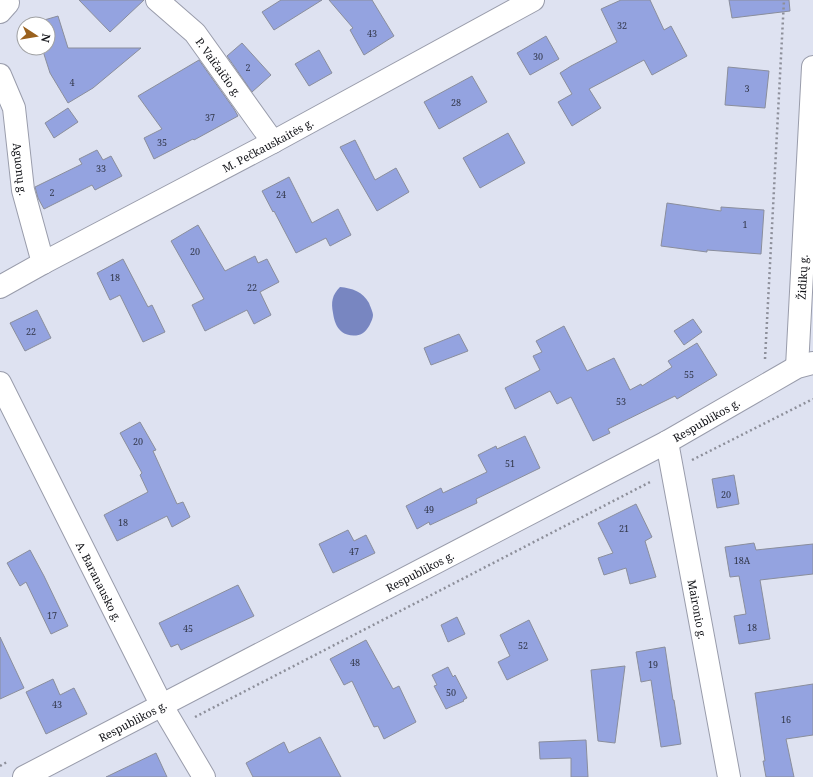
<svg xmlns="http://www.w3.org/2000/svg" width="813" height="777" viewBox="0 0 813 777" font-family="'Noto Serif',serif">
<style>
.water{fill:#7886c1}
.building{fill:#94a3e0;stroke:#8a8e9c}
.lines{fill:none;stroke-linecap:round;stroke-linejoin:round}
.minor-casing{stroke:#999cab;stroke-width:24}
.path{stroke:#8d8f9a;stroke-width:2.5;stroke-dasharray:2 3;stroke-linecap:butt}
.minor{stroke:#fff;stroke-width:22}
.labels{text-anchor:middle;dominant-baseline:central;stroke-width:3;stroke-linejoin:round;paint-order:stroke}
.number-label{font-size:9px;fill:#313648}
.street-label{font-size:11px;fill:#101116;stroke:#fff}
</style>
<rect width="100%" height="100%" fill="#dee2f1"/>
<path class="water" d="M340,287C352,288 363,292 369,303C370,306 373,312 373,315C373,320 367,331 363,333C357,337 347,336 342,332C336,327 334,320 333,313C331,302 332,295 340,287Z"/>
<g class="building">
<polygon points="79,0 144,0 110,32"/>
<polygon points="281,0 322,0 274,30 262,12"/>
<polygon points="329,0 372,0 394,36 364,55 350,30 353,28"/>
<polygon points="621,0 650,0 664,30 671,26 687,56 652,75 644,60 589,89 601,108 572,126 558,102 572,94 560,73 571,66 617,42 601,9"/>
<polygon points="729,0 789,0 790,11 732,18"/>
<polygon points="58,16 68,48 141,48 93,88 68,103 50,73 42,48 48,48 48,24 34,23"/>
<polygon points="546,36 559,59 530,75 517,53"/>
<polygon points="242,43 271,75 252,92 227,56"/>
<polygon points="319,50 332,73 309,86 295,64"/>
<polygon points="199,60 234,109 238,116 194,140 193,139 154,159 144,138 162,129 138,96"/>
<polygon points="728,67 769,71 765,108 725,105"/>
<polygon points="472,76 487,102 439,129 424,102"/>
<polygon points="68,108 78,122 54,138 45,123"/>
<polygon points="508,133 525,163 480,188 463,158"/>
<polygon points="355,140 375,180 396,168 409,192 377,211 340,147"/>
<polygon points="97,150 103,160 111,156 122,176 95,190 92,185 44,209 38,198 35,187 82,164 79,159"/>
<polygon points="289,177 312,223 338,209 351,235 330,246 326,238 296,253 274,211 273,212 262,191"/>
<polygon points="667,203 721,211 721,207 764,210 761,254 707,250 707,252 661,246"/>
<polygon points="198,225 225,271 255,256 258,263 267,259 279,282 260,292 271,315 254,324 247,310 205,331 192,305 204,299 171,241"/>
<polygon points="123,259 148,307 152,305 165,332 143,342 120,295 110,300 97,273"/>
<polygon points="37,310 51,338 25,351 10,323"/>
<polygon points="693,319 702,332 684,345 674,331"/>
<polygon points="564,326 587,371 614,358 630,390 641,384 642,386 672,367 668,361 697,343 717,375 677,399 675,396 608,429 610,433 593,441 571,397 557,404 550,391 515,409 505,388 540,370 533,356 542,352 536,341"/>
<polygon points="459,334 468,351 431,365 424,348"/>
<polygon points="140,422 156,450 153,451 177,504 183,502 190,517 172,527 167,516 117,541 104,515 148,492 140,475 142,473 120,433"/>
<polygon points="525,436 540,468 476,499 477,503 430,525 429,522 417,529 406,506 441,488 443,493 487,472 478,455 496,446 497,449"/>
<polygon points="734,475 739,504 717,508 712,479"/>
<polygon points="636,504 652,537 645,541 656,577 630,584 626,568 604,575 598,558 613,553 598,523"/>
<polygon points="348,530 354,541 366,535 375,553 333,573 319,544"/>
<polygon points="754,543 756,550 813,544 813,574 760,580 770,639 739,644 734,616 746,614 739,576 730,577 725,547"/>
<polygon points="30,550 44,576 68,626 51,634 26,582 20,586 7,563"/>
<polygon points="238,585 254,616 181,650 178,644 171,647 159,623"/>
<polygon points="457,617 465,634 448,642 441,625"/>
<polygon points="529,620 548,660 507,680 498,662 510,656 500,635"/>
<polygon points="0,637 24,688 0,699"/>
<polygon points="366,640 393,689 399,686 416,722 384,739 378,726 374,727 352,681 344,685 330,659"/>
<polygon points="665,647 673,700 674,700 681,744 661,747 651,680 641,682 636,652"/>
<polygon points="625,666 615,743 598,741 591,670"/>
<polygon points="448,667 453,677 455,675 467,698 463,700 464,701 446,709 434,686 437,685 432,675"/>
<polygon points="53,679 60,695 74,688 87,714 46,734 26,692"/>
<polygon points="813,684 813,735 786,739 794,777 766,777 763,761 765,761 755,693"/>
<polygon points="320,737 341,777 253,777 246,763 284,742 289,753"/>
<polygon points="586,740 588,777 571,777 571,758 540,759 539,742"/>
<polygon points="156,753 167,777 106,777"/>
</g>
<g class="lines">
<g class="minor-casing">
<g id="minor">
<path id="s1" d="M157,0L195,33L273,142"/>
<polyline points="0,12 8,3"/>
<path id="s2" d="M0,75L14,108L23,190L43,263"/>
<path id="s3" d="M0,287L43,263L273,142L533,0"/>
<path id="s4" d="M797,367L813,67"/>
<path id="s5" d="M0,383L162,706L204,777"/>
<path id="s6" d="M667,442L729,777"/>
<path id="s7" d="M24,777L667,442L797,367L813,363"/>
</g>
</g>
<g class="path">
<polyline points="765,359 784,0"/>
<polyline points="692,460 813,399"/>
<polyline points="195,717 652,481"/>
<polyline points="0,766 7,762"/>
</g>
<use href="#minor" class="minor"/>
</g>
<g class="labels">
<g class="number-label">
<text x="622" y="25">32</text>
<text x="372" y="33">43</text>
<text x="538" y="56">30</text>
<text x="248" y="67">2</text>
<text x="72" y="82">4</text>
<text x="747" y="88">3</text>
<text x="456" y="102">28</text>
<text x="210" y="117">37</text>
<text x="162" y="142">35</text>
<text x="101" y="168">33</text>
<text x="52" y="192">2</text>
<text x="281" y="194">24</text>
<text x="745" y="224">1</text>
<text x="195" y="251">20</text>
<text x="115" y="277">18</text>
<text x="252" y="287">22</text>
<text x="31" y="331">22</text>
<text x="689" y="374">55</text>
<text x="621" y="401">53</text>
<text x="138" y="441">20</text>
<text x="510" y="463">51</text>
<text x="726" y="494">20</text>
<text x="429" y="509">49</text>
<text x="123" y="522">18</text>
<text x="624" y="528">21</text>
<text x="354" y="551">47</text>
<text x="742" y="560">18A</text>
<text x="52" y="615">17</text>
<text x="752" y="627">18</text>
<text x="188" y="628">45</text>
<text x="523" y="645">52</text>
<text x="355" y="662">48</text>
<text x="653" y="664">19</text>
<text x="451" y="692">50</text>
<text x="57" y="704">43</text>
<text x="786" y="719">16</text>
</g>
<g class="street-label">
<text stroke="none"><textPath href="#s1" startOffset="92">P. Vaičaičio g.</textPath></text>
<text stroke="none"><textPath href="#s3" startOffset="303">M. Pečkauskaitės g.</textPath></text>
<text stroke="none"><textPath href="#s2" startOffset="97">Aguonų g.</textPath></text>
<text stroke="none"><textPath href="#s4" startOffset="90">Židikų g.</textPath></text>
<text stroke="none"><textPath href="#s7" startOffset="770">Respublikos g.</textPath></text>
<text stroke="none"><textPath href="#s7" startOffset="446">Respublikos g.</textPath></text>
<text stroke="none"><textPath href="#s5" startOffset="222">A. Baranausko g.</textPath></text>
<text stroke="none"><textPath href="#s6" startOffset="170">Maironio g.</textPath></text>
<text stroke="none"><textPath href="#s7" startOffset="122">Respublikos g.</textPath></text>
</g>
</g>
<g transform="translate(36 36) rotate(102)"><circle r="19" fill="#ffffff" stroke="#9fa0a2"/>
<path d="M0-3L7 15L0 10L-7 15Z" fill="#9a611e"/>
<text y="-6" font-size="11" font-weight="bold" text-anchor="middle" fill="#101116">N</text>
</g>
</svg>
